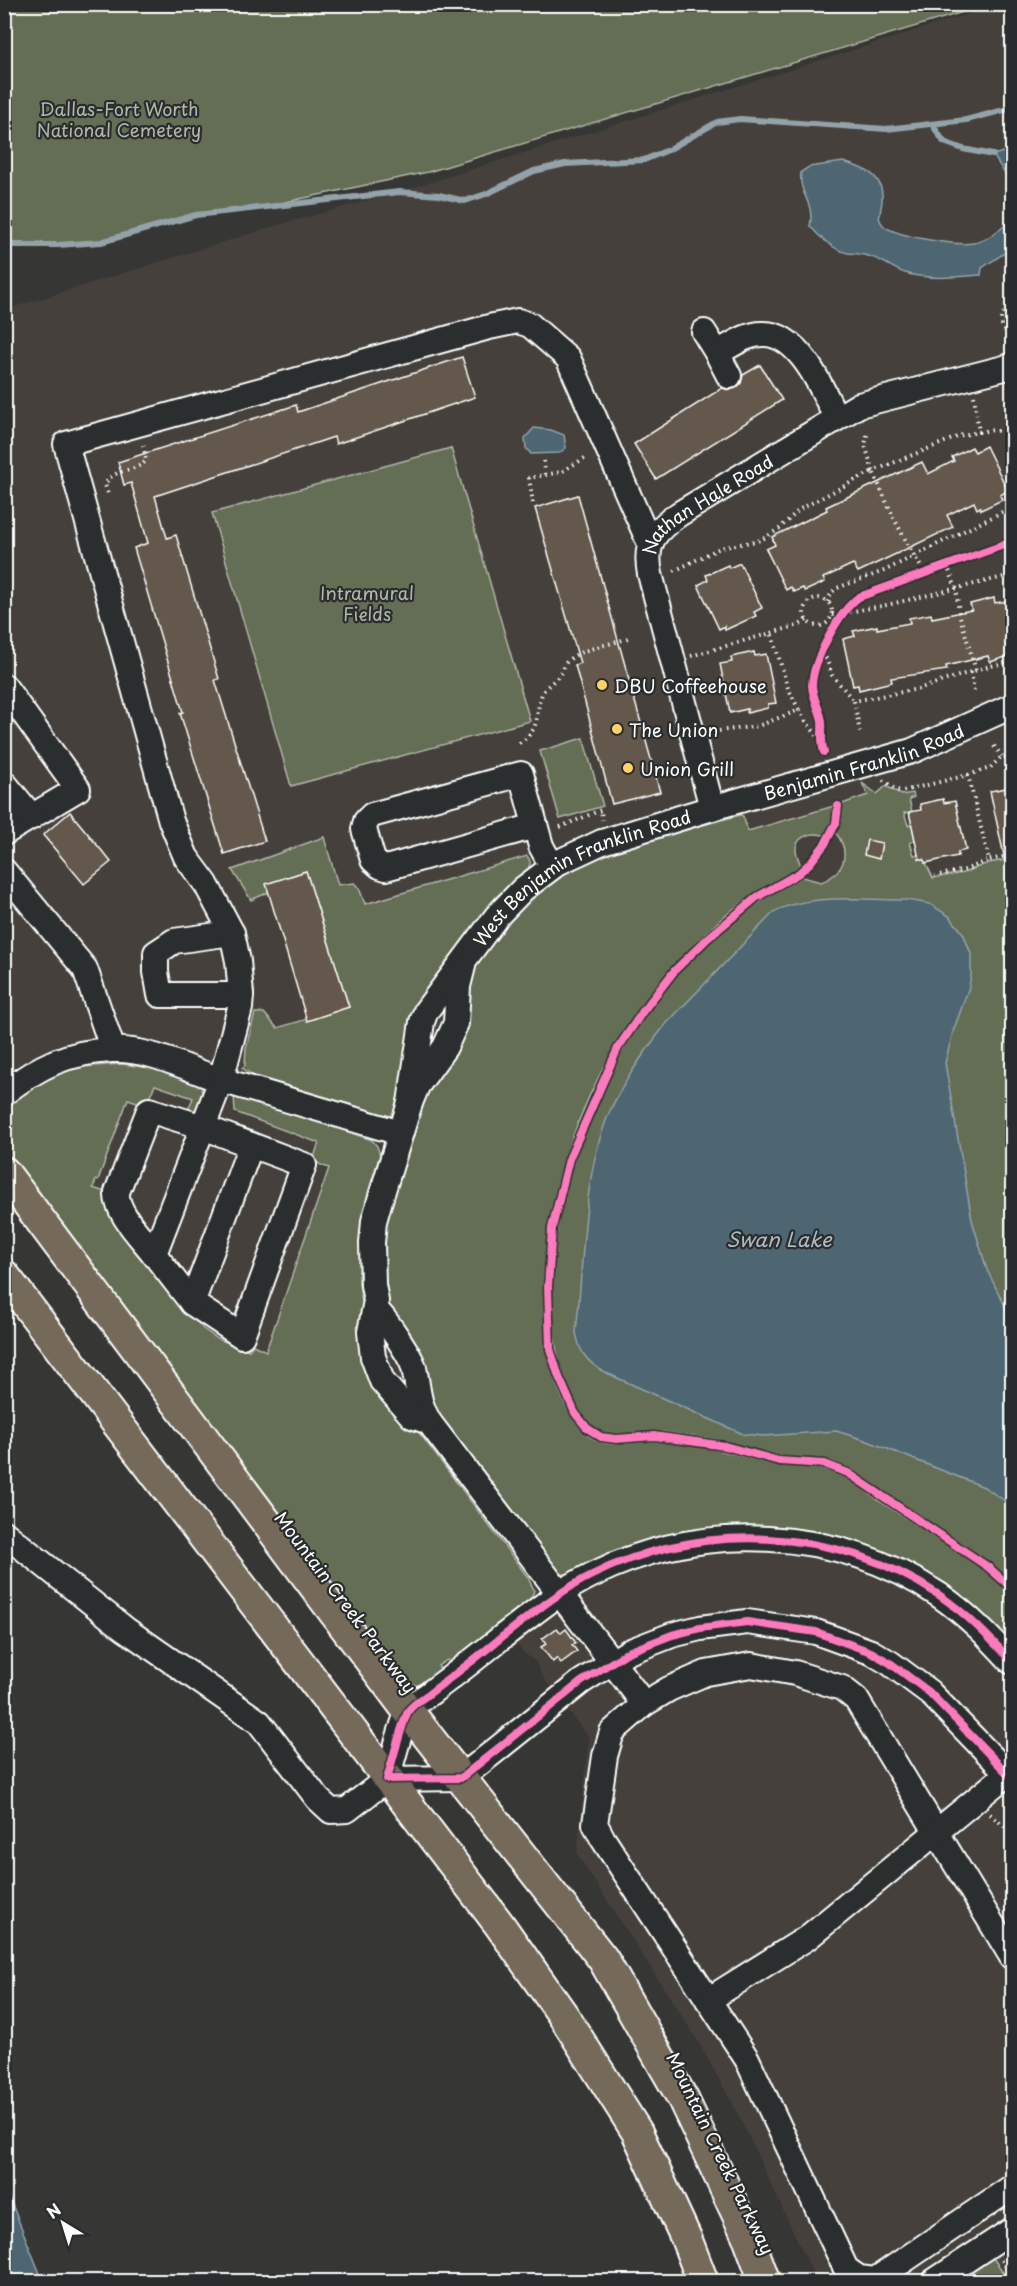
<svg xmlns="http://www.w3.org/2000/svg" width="1017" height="2286" viewBox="0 0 1017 2286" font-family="'Playpen Sans',sans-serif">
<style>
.built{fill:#44403b}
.green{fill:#646e54;stroke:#b2b6aa;stroke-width:1.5}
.water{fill:#4d6672;stroke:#94a3aa;stroke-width:1.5}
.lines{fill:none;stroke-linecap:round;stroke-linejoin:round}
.stream{stroke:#94a3aa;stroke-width:6}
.building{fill:#64594b;stroke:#fff;stroke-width:1.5}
.minor-casing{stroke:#fff;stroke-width:28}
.major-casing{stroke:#fff;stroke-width:34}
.path{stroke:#fff;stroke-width:4;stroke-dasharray:1.5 4.5;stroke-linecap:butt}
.minor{stroke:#2a2d2e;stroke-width:24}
.major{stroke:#746a5a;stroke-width:30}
.cycleway-casing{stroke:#2a2d2e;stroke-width:11}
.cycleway{stroke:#fd7abc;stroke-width:8}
.poi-dot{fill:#ffd166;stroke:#2a2d2e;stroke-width:2}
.labels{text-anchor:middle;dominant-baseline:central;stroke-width:4.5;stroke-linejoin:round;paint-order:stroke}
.park-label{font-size:18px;fill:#b2b6aa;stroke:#2a2d2e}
.street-label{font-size:18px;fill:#fff;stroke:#2a2d2e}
.poi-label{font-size:18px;fill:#fff;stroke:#2a2d2e;text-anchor:start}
.water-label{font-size:20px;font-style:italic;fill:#afbac0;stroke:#2a2d2e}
</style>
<rect width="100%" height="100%" fill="#363634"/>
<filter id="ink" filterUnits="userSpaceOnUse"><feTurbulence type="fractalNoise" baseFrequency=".0167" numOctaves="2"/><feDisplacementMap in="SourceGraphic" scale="12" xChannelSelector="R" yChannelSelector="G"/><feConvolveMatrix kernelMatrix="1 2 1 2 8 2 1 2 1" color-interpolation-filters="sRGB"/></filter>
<g filter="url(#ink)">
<polygon class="built" points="997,5 1012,5 1012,2281 821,2282 815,2278 735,2108 696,2038 577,1854 589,1738 542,1676 536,1662 525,1654 499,1623 474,1588 393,1604 5,1116 4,310 278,225 399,192"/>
<g class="green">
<polygon points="5,4 987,4 987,5 428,172 271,205 196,215 101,242 8,245 4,245"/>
<polygon points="451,448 530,721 291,786 212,513"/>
<polygon points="583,738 603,806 560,819 540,751"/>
<path d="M862,783L877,794L886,786L902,795L913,793L914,797L909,799L912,812L904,813L908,825L912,824L915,840L910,843L914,855H918L920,859H924L933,878L963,873L988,863L1012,859V1581L986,1561L875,1489L854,1471L831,1461L788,1458L761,1452L718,1440L663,1432L608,1435C577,1426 562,1382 557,1354C532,1215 599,1053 695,954C716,933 741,913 766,897C778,890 790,884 802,877L821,882C845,873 851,853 836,833L841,821L842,804L868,795Z"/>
<path d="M834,806V814L826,836C815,832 799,834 796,847C795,853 799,860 801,866C790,877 775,882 762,890C743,901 723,917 707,932C597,1035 525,1200 548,1352C552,1378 572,1434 601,1442C616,1446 632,1442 647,1441C660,1441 674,1442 687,1444C716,1448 743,1457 771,1463C793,1468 817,1465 839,1473C855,1479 867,1493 881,1502C925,1532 976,1556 1012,1595V1653L971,1611L797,1532L570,1575L555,1573L434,1414L385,1305L383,1236L400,1165L472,969L496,933L524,902L567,870L618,848L740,815L743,816L748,831Z"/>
<path d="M324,837L338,885L354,883L359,888L365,904L527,856C531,861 531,864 528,869L495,898L440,975L406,1067L395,1110L389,1118L257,1078L242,1068L245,1065L246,1048L255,1013H264L277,1028L349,1007L306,871L267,884L269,892L251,900L232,870Z"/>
<path d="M122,1064L152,1068L196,1080C207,1089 201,1106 193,1115L187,1112L193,1098L155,1085L147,1102L143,1104L128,1099L98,1180H96L93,1188L108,1193L178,1298L203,1329L218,1339L249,1350L253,1345L266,1351L329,1168C310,1162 313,1159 319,1143L235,1112L234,1096L237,1095L372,1140L377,1146L380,1155L369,1190L360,1234L359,1284L363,1308L408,1418L527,1576L534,1590L531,1600L458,1657L450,1663L447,1660L438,1666L441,1670L432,1679L420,1686L397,1681L5,1153V1105L56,1072L79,1067Z"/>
<polygon points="991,2255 1009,2281 951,2282"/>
</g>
<g class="water">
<polygon points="1007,148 1012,149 1012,185 993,155 1003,152"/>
<path d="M843,162C870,170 887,177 881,208C880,216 877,218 883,225C893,236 957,246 973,243C986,241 1003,228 1012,219V248L982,268L981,275C957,277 928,280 905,273C893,269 883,260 871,257C863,254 856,254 848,253C835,251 818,236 810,226C815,201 798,195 801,172L809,167Z"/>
<polygon points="534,428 551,430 564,435 566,448 559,453 531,454 526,448 525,438"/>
<path d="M907,900L930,904L949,916L963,933L971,954V975L969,987L953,1032L945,1063L972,1220L987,1270L1012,1320V1510L1005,1501L984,1487L865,1440L836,1431L764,1436L743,1434L604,1372C587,1362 579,1352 576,1332C584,1264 582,1176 609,1113C624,1080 644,1052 666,1024L774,912C809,893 866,900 907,900Z"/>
<polygon points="4,2187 5,2187 43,2281 5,2281"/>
</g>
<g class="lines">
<g class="stream">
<polyline points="610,4 616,4"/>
<polyline points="932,124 944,142 963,149 993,155"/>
<polyline points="4,245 58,245 101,242 196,215 399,192 439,195 465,201 486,194 534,171 565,164 644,160 668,150 717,122 740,119 886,129 966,120 1012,108"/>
</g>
</g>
<g class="building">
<polygon points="462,357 475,397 336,444 334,437 155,496 167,538 176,535 219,679 215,680 265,841 224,854 180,713 183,712 134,548 148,543 131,483 124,485 118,462 296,405 298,412"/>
<polygon points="760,365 782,400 656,479 634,444 722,388 729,390 736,388 741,383 743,375"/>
<polygon points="986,446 1008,491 1000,495 1002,500 981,510 980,507 977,509 974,502 947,515 953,527 858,572 853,564 823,578 825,582 805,591 803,588 794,592 791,587 786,590 766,549 775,545 772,537 827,510 826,507 922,462 928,474 954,461 952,457 972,447 975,452"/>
<polygon points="578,495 660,792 612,804 575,665 580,663 535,508"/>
<polygon points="740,563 762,608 754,612 756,616 725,630 725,626 719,629 698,585 708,580 706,575 728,565 729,568"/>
<polygon points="994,598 995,603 1007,601 1012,621 1012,655 990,662 988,656 946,666 947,670 891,678 892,682 859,690 858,685 853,686 843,639 855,636 853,631 877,626 877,629 910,623 909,618 931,614 932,618 972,610 970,604"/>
<polygon points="754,652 755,656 766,654 776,703 768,704 768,708 747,713 747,709 730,713 720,664 732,662 731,657"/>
<polygon points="1012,787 1012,864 1006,865 990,791"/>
<polygon points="943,799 944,803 955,801 966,850 958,852 958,856 925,863 924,859 919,859 909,812 921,810 920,804"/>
<polygon points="70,812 111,862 84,884 43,835"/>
<polygon points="867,840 882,843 879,859 864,855"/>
<polygon points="306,871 349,1007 307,1021 266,884"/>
<polygon points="557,1628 561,1633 566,1629 576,1643 572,1645 577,1651 561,1663 557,1658 553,1662 541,1647 546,1644 542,1639"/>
</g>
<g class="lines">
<g class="minor-casing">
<g id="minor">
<path d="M704,332L717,353C731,346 747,333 764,334C800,334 823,390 836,418"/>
<polyline points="717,353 729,376"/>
<polyline points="4,686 78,789 4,833"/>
<polyline points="4,783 32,817"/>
<path id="s1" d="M712,808L650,574C644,543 654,531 679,514L859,405L1012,366"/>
<polyline points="535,826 386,868 380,866 373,860 364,829 366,821 372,815 521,774 541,846 552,866"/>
<polyline points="4,871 85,969 113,1050"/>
<polyline points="232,933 174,941 156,953 156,972 160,995 241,995"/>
<path d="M4,1093C39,1066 67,1052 112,1050C149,1048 187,1069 221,1080C281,1098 341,1115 400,1133"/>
<path id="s2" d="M410,1103L422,1022L426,1011L497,916L523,889L559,862L602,842L712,808L912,751L1012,706"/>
<path d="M154,1254C142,1238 115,1212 117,1192L149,1110L203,1127L304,1165L242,1336L192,1303L154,1254L221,1080L240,1008L241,995L238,961L232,933L206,884L186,857L171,821L66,444L489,327L518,321L530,325L568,358L650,544"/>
<polyline points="192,1303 251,1145"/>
<path d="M375,1309C385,1318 411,1356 414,1368C419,1391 417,1401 429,1422L644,1704"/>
<polyline points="429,1422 412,1416 382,1381 373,1357 370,1332 376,1301 373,1285 372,1243 374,1221 380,1200 410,1103 417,1086 445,1047 456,1023 458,986 463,966"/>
<polyline points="4,1533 125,1629 259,1722 318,1799 331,1811 347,1810 387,1779"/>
<path d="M387,1779C391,1766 403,1718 409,1710C415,1702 427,1696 434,1690C457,1673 480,1655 502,1637C531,1615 559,1591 592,1575C702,1521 836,1526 939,1595C967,1614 990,1638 1012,1662"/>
<polyline points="387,1779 461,1778 581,1682 628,1652 672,1635 700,1628 747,1622 816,1632 871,1652 890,1663 929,1692 1012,1778"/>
<polyline points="1012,1957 856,1699 842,1688 795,1673 751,1665 706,1673 669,1689 644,1704 612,1732 605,1756 595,1824 603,1839 747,2059 846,2269 859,2278 875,2280 1012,2187"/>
<polyline points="708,2000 807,1938 1012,1770"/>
<polyline points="933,2282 1012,2230"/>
</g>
</g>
<g class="major-casing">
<g id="major">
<polyline points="4,1172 408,1711 603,1959 683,2099 749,2239 765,2282"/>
<polyline points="4,1275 499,1924 565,2018 637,2132 686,2238 703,2282"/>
</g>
</g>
<g class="path">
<path d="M1012,304C997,316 998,325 1012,337"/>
<polyline points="974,396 979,432 994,430 1008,434 1010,452 1012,457"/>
<polyline points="867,435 865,445 873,471 962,435 979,432"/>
<polyline points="544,461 545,475"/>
<path d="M108,493L105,485C112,468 134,473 146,461L143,443"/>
<polyline points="533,503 529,478 561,472 588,456"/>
<polyline points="947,565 956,588 959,613 976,670"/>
<path d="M674,571L720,548L761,540L779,529L800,509L873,471C888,507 904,541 925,573"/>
<circle cx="818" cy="612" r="14"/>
<polyline points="828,602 831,593 837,588 884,571 1012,507"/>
<polyline points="832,615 887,605 1012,575"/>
<polyline points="822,653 827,660 832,675 854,701"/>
<polyline points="691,656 799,625 807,620"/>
<polyline points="971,672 974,691"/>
<polyline points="799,710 807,723 820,739"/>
<polyline points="719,731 758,726 799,710 788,688 771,632"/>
<polyline points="860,732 854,701 918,689 983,668 1012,661"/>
<path d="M519,743C542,729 534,715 542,694C546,685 556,681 561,673C564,667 564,663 571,658C587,647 610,645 628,638"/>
<polyline points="994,746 1002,756"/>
<path d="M824,752C820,739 823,734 822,721C820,709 812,697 812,685C813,661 839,611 859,597L1012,542"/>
<polyline points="968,775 990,768 1002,756 1012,758"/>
<polyline points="883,780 896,790 903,791 968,775 989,860 965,870 935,876"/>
<polyline points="838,806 836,823 825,844 810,863 799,873 757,897 708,938 675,970 643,1011 618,1048 569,1159 552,1228 548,1287 550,1349 559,1377 575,1413 587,1428 601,1437 616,1439 654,1436 725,1446 779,1461 825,1464 848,1473 988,1567 1012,1588"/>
<polyline points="560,827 601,810 602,820"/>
<polyline points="990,860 1012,855"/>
<polyline points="990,1814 1012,1833"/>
<polyline points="1002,2260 1012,2277"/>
</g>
<use href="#minor" class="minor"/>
<use href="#major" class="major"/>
<g class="cycleway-casing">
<g id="cycleway">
<path d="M824,752C820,739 823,734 822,721C820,709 812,697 812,685C813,661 839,611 859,597L1012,542"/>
<polyline points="838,806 836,823 825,844 810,863 799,873 757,897 708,938 675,970 643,1011 618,1048 569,1159 552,1228 548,1287 550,1349 559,1377 575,1413 587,1428 601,1437 616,1439 654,1436 725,1446 779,1461 825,1464 848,1473 988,1567 1012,1588"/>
<path d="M1012,1662C990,1638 967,1614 939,1595C836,1526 702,1521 592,1575C559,1591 531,1615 502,1637C480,1655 457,1673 434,1690C427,1696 415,1702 409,1710C403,1718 391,1766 387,1779L461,1778L581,1682L628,1652L672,1635L700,1628L747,1622L816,1632L871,1652L890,1663L929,1692L1012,1778"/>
</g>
</g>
<use href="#cycleway" class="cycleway"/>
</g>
</g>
<g class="poi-dot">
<circle cx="602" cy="685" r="6"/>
<circle cx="617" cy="729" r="6"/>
<circle cx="628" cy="768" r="6"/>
</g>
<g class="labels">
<g class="park-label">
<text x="119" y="108">Dallas-Fort Worth<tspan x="119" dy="21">National Cemetery</tspan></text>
<text x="367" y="592">Intramural<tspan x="367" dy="21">Fields</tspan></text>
</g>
<g class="street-label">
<text stroke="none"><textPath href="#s1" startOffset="342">Nathan Hale Road</textPath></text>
<text stroke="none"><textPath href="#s2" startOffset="616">Benjamin Franklin Road</textPath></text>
<text stroke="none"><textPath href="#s2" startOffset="306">West Benjamin Franklin Road</textPath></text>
<text transform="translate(346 1602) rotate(53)">Mountain Creek Parkway</text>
<text transform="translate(721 2153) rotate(64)">Mountain Creek Parkway</text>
</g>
<g class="poi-label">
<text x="614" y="685">DBU Coffeehouse</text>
<text x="629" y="729">The Union</text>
<text x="640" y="768">Union Grill</text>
</g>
<g class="water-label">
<text x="779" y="1239">Swan Lake</text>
</g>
</g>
<rect width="1017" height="2286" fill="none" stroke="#2a2d2e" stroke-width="24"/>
<rect x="12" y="12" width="993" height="2262" fill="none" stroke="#fff" stroke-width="2" filter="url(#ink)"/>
<g transform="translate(63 2223) rotate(322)" stroke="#2a2d2e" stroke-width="4.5" paint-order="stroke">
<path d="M0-4.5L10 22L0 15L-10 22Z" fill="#ffffff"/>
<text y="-9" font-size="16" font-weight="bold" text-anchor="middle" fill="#ffffff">N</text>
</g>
</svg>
